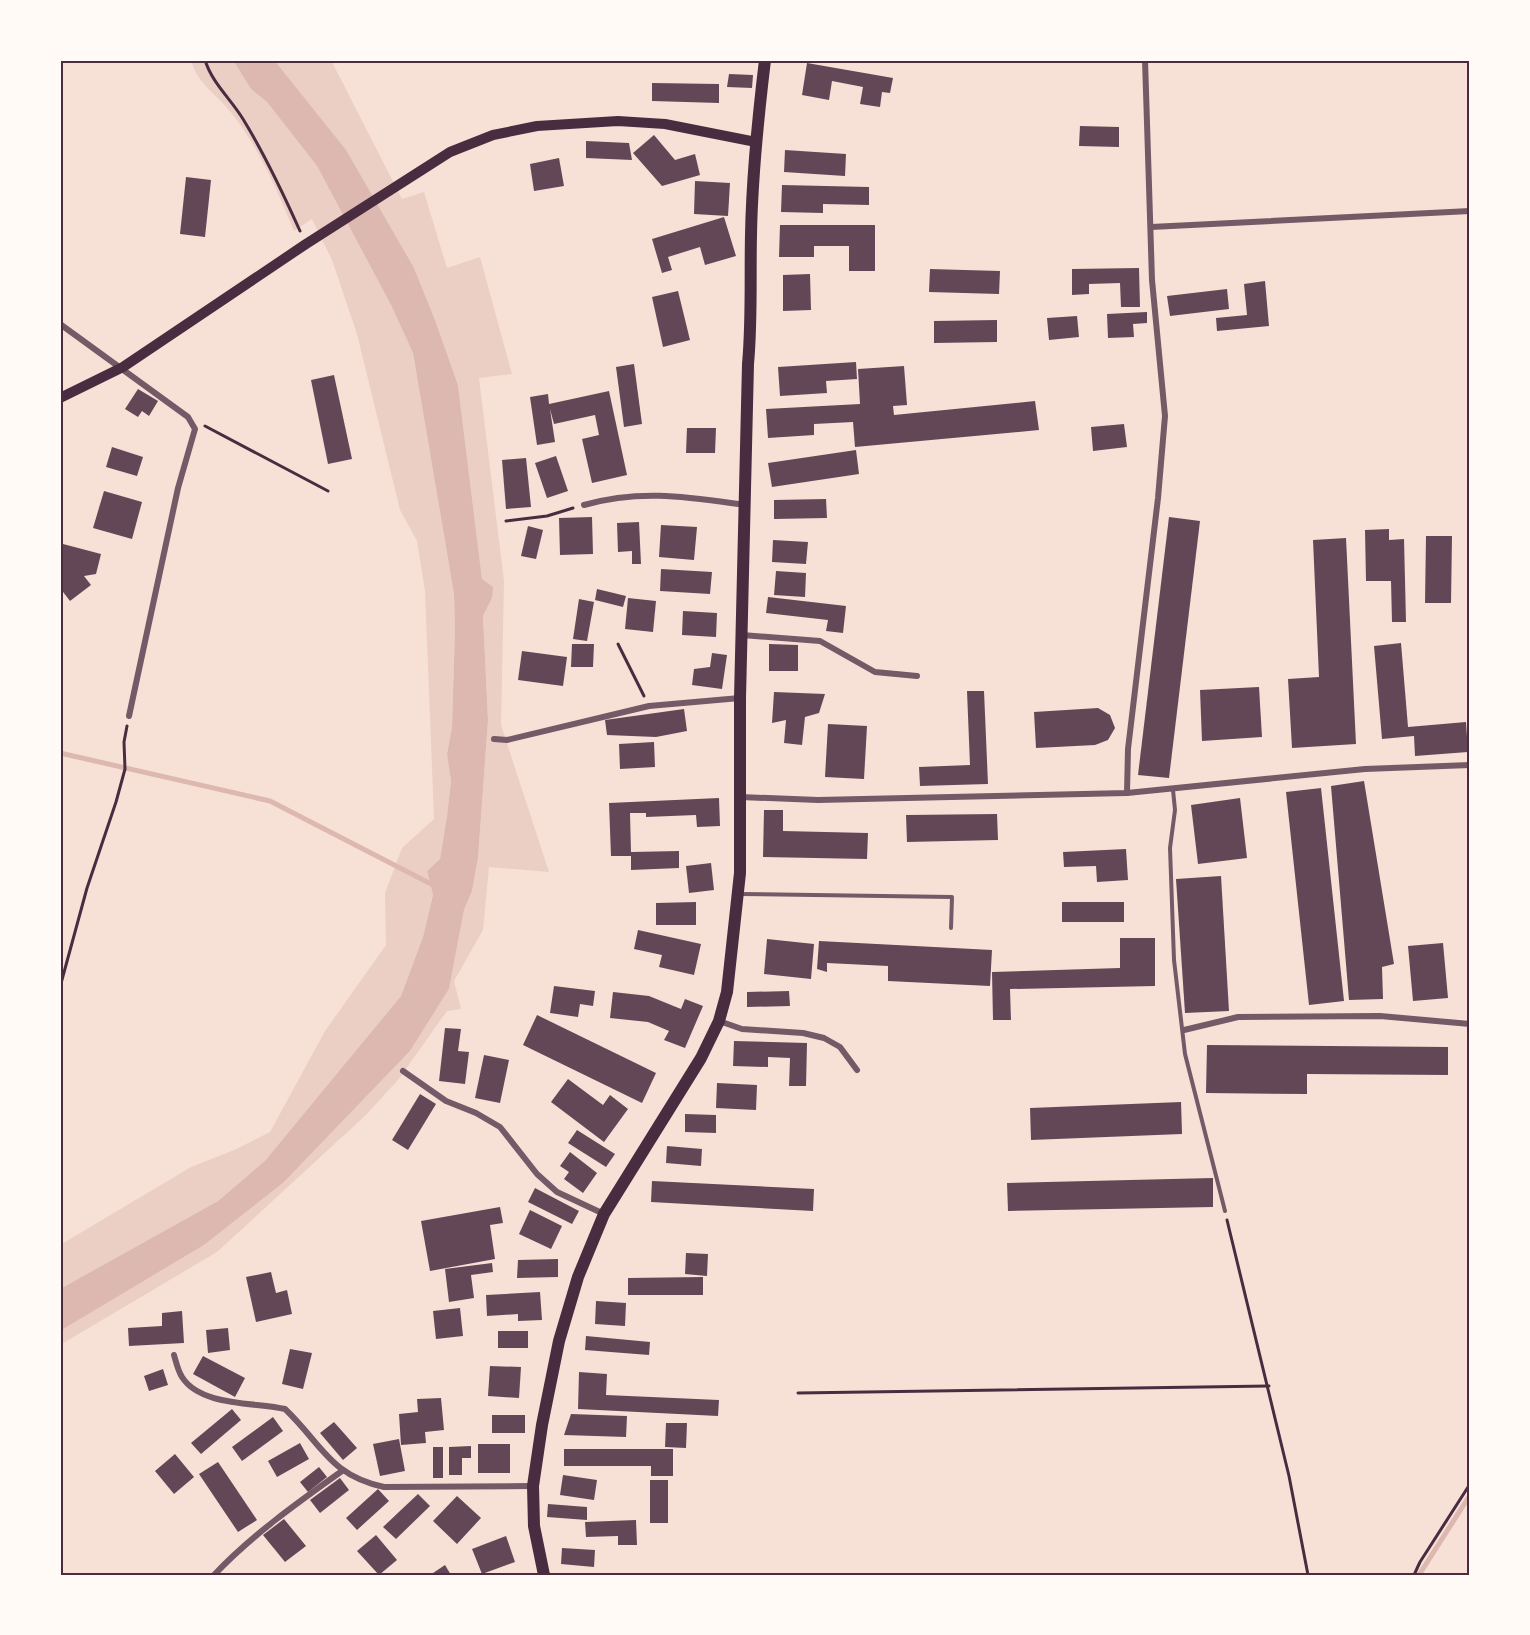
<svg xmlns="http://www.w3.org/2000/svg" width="1530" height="1635" viewBox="0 0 1530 1635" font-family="'Nunito Sans',sans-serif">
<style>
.green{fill:#ebcfc5}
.water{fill:#dcb8b0}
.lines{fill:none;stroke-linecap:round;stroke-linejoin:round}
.stream{stroke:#dcb8b0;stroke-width:5}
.building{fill:#644757}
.path{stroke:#4a2c40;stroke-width:3}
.service{stroke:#755966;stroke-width:4}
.minor{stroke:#755966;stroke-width:6}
.secondary{stroke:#4a2c40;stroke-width:10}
.primary{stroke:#4a2c40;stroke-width:12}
.neatline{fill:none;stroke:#4a2c40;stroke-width:2}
</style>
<rect width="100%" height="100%" fill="#f7e1d7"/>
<g class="green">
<path d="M191,60H233L251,89L267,102L317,166L391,305L413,353L454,594L455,628L452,727L447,753L451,781L447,816L440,859L427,871L433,895L423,937L401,996L266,1161L218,1201L60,1289V1245L191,1167L234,1150L270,1132L325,1031L386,945L385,893L402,848L434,819L425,591L417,541L400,510L357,334L332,260L312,219L294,231C277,190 260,150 233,115C218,95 197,84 191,60Z"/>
<polygon points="274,60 331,60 402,199 424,192 447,268 480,257 512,374 479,378 504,581 501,725 549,872 489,867 483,930 454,981 461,1009 447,1011 398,1080 366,1115 217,1252 60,1345 60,1331 204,1245 283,1183 410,1051 449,989 464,910 472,891 478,858 488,720 483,616 492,598 482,579 458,385 435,320 414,268"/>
</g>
<polygon class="water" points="233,60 274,60 346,150 414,268 435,320 458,385 482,579 493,587 492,598 483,616 488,720 478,858 472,891 464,910 449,989 410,1051 283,1183 204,1245 60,1331 60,1289 218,1201 265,1161 401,996 423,937 433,895 427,871 440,859 447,816 451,781 447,754 452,727 455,628 454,594 413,353 391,305 317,166 267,102 251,89"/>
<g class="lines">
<g class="stream">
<polyline points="60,753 270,801 435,886"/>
<polyline points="1419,1575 1470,1495"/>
</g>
</g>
<g class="building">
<polygon points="807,63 893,78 890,93 882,92 880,107 860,104 863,87 832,81 829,100 802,95"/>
<polygon points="729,74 753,75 752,88 727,87"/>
<polygon points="652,83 719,84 719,103 652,101"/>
<polygon points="1080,126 1119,127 1119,147 1079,146"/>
<polygon points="654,135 675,160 695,154 700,175 662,186 633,153"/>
<polygon points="586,141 629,143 632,160 586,158"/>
<polygon points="785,150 846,154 845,176 784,172"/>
<polygon points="559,158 564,186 534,191 530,164"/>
<polygon points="186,177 211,180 205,237 180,234"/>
<polygon points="695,181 730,183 728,216 694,214"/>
<polygon points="782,185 869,187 869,205 823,204 823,213 781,212"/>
<polygon points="724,217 736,256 705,265 700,247 668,257 672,270 662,273 652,239"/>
<polygon points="780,225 875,225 875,271 849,271 849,246 814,246 814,257 779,257"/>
<polygon points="1139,268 1140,307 1121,307 1120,283 1089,284 1089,294 1072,295 1072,269"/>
<polygon points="930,269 1000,271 999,294 929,292"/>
<polygon points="810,274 811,310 783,311 783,275"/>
<polygon points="1265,281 1269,326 1217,331 1216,318 1247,315 1244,284"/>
<polygon points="1227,289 1229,309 1170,316 1167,296"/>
<polygon points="678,291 690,340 663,347 652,297"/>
<polygon points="1147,312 1147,323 1133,324 1134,337 1108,338 1107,314"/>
<polygon points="1077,316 1079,337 1049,340 1047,318"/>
<polygon points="997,320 997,342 934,343 934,321"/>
<polygon points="856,362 857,379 826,381 827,393 780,396 778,367"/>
<polygon points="634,364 642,424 624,427 616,367"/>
<polygon points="904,366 907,405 893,406 894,415 1035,401 1039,430 855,447 853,422 814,424 814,435 768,438 766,409 860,404 858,369"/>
<polygon points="334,375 352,459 328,464 311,380"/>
<polygon points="138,389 158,401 149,416 142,411 138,417 125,409"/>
<polygon points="609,391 627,475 592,483 582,439 599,435 595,415 554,424 550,409 555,442 537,445 530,397 548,394 549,404"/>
<polygon points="1124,424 1127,447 1093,451 1091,427"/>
<polygon points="687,428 716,428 715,453 686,453"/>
<polygon points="112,447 143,457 137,476 106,467"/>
<polygon points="856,450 859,474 772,487 768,463"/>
<polygon points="556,456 568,491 547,498 535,463"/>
<polygon points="526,458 531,507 506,509 502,460"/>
<polygon points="104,491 142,502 132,539 93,528"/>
<polygon points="826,499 827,518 774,519 774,500"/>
<polygon points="592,517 593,554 560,555 559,518"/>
<polygon points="1169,517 1200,521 1169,778 1138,775"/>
<polygon points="639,522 641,564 632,564 632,551 618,552 617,523"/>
<polygon points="661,525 697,527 694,560 659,557"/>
<polygon points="528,526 543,530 536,559 521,556"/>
<polygon points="1389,529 1389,540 1404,539 1406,622 1392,622 1391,581 1366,581 1365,530"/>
<polygon points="1426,536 1452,536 1451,603 1425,603"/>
<polygon points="1346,538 1356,744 1292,748 1288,679 1319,677 1313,540"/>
<polygon points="773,540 808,542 806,564 772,562"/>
<polygon points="63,544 101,554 96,574 84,576 91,585 70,601 60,588 60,555"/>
<polygon points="661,569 712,572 710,594 660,591"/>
<polygon points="776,571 806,573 805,597 774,595"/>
<polygon points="597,589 626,596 623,607 595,600"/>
<polygon points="768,597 846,606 843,633 826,631 828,620 766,613"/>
<polygon points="628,598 656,601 653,632 625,629"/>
<polygon points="579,599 594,602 587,641 573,639"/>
<polygon points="683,611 717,613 716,637 682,635"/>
<polygon points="1401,643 1408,727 1466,722 1468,752 1415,756 1414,736 1382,739 1374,646"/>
<polygon points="572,644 594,644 593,667 571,667"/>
<polygon points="769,644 798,645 798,671 769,671"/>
<polygon points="522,651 567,657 563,686 518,680"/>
<polygon points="712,653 727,655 722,689 692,685 694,669 710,667"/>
<polygon points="1259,687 1262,737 1202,741 1200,690"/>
<polygon points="967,691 984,691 988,784 920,786 919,767 970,765"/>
<polygon points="774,692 825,694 819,713 805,717 802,745 784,743 786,720 772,723"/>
<polygon points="1098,708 1110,715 1115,728 1108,740 1095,745 1036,748 1034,712"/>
<polygon points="684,709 687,731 656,737 607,735 605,720"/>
<polygon points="828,724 867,726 864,779 825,777"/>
<polygon points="654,742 655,767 620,769 619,744"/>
<polygon points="1364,781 1394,964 1382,967 1383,999 1349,1000 1331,786"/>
<polygon points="1321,788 1344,1001 1309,1005 1286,792"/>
<polygon points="719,798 720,826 697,827 696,815 646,817 646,813 630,813 631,852 679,851 679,868 631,870 631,856 611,856 609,803"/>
<polygon points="1240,798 1247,858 1198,864 1191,805"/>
<polygon points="764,810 783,810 783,831 868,833 867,859 763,857"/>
<polygon points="997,814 998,840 907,842 906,815"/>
<polygon points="1126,849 1128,880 1097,882 1096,866 1064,867 1063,852"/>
<polygon points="711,863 714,890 689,893 686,866"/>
<polygon points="1221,876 1229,1011 1185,1013 1176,879"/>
<polygon points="696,902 696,925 656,925 656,903"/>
<rect x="1062" y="902" width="62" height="20"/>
<polygon points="638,930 701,944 694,975 659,967 662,955 634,949"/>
<polygon points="1120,938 1155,938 1155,986 1010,989 1011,1020 993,1020 992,972 1120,968"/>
<polygon points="767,939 814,944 811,979 764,974"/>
<polygon points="819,941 992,950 990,986 888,981 888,966 827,963 827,972 817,969"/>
<polygon points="1443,943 1448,998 1413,1001 1408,946"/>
<polygon points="554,986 595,991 593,1006 580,1004 578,1017 550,1013"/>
<polygon points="789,991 790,1006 747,1007 747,992"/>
<polygon points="613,992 649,996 681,1009 685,999 703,1006 685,1048 664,1040 669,1031 648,1022 610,1018"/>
<polygon points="537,1015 656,1073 642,1103 523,1045"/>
<polygon points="445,1028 461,1029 458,1051 469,1052 465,1084 439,1081"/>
<polygon points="734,1041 807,1043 806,1086 789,1086 790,1058 768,1057 768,1067 733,1066"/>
<polygon points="1207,1045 1448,1047 1448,1075 1307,1074 1307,1094 1206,1093"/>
<polygon points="484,1055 509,1060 500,1103 475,1098"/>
<polygon points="568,1079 603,1105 610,1095 628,1109 604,1142 551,1102"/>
<polygon points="717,1083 757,1085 756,1110 716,1108"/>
<polygon points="420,1094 436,1104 408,1150 392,1140"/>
<polygon points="1181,1102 1182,1134 1031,1140 1030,1108"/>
<polygon points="685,1114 716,1115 716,1133 685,1132"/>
<polygon points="577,1130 615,1154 606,1167 568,1143"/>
<polygon points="667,1146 702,1149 701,1166 666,1163"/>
<polygon points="570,1152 597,1173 583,1193 564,1179 569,1172 560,1166"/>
<polygon points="1213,1178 1213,1207 1008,1211 1007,1183"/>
<polygon points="652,1181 814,1189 813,1211 651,1202"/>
<polygon points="535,1188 579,1211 572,1224 528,1202"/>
<polygon points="500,1207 503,1223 490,1225 495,1259 430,1271 421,1221"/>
<polygon points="530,1210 562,1226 551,1249 519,1234"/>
<polygon points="686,1253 708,1254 707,1276 685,1274"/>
<polygon points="558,1259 558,1277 517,1278 518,1260"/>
<polygon points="492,1263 493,1272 471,1275 474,1298 449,1302 445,1269"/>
<polygon points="271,1272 276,1293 287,1290 292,1314 256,1322 246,1277"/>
<polygon points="703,1277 703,1295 628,1295 628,1278"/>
<polygon points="540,1292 542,1320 518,1321 518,1314 487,1316 486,1295"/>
<polygon points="596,1301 626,1303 625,1326 595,1324"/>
<polygon points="460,1308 463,1336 436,1339 433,1311"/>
<polygon points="182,1311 184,1343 129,1346 128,1328 162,1326 162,1313"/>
<polygon points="228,1328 230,1350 208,1353 206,1330"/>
<rect x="498" y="1331" width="30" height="17"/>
<polygon points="586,1336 650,1342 649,1355 585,1350"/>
<polygon points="290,1349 312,1353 303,1389 282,1384"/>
<polygon points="203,1356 245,1378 235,1397 193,1374"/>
<polygon points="490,1366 521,1367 519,1398 488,1396"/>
<polygon points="163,1369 168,1385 149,1391 144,1376"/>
<polygon points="579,1372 607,1374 606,1395 719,1400 718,1416 578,1409"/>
<polygon points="441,1398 444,1430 425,1432 426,1443 401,1445 399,1414 418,1412 417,1399"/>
<polygon points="232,1409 241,1420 201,1454 191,1443"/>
<polygon points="571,1414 627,1416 626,1437 564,1435"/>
<rect x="492" y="1415" width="33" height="18"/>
<polygon points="273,1417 283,1431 242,1461 232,1447"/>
<polygon points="334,1422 357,1448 343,1460 320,1433"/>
<polygon points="666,1423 687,1423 686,1448 665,1447"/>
<polygon points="399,1439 405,1471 380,1476 373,1444"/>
<polygon points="300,1443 309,1459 277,1477 268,1461"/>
<rect x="478" y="1444" width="32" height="29"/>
<polygon points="471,1446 471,1458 462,1458 462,1475 449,1475 449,1447"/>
<rect x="433" y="1447" width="10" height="31"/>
<polygon points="564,1449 673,1449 673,1476 651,1476 651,1466 564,1466"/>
<polygon points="175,1454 194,1477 174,1494 155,1471"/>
<polygon points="218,1462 257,1520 238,1532 199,1474"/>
<polygon points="319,1467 327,1477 308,1492 300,1482"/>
<polygon points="563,1475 597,1480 594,1500 560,1495"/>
<polygon points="340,1478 349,1490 320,1513 310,1500"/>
<rect x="650" y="1480" width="18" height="43"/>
<polygon points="378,1489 389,1501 357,1530 346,1518"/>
<polygon points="418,1494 430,1506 396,1539 383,1527"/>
<polygon points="457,1496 481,1518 457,1544 433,1521"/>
<polygon points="548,1504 587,1507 587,1520 547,1517"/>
<polygon points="284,1519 306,1546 285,1562 263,1535"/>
<polygon points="636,1520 637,1545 618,1545 618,1536 586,1537 585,1522"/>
<polygon points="376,1535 397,1560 379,1575 357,1551"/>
<polygon points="506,1536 515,1562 482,1574 472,1549"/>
<polygon points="562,1548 595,1550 594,1567 561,1564"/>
<polygon points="445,1565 451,1575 430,1575"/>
</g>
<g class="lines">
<g class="path">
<path d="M205,60C212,83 231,99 243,119C265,155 283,193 300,231"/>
<polyline points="205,426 328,491"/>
<polyline points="506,521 547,516 573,508"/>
<polyline points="618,644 644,696"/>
<polyline points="60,987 87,888 116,802 125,769 124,742 127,726"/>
<polyline points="1227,1220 1289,1476 1308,1575"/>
<polyline points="798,1393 1269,1386"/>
<polyline points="1414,1575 1420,1562 1470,1484"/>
</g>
<g class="service">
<polyline points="1173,790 1175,810 1170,848 1174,960 1185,1054 1225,1211"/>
<polyline points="739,894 952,897 951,928"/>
</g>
<g class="minor">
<polyline points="1151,227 1470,211"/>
<polyline points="60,324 188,417 195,429 178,488 129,716"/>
<path d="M584,505C641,489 687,497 745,505"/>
<polyline points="742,635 820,641 875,672 917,676"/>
<polyline points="494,739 507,740 649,706 740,698"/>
<polyline points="1127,793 1128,749 1158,498 1165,416 1152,280 1145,60"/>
<polyline points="740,797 818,800 1127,793 1365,769 1470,765"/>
<polyline points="719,1021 742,1029 803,1033 824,1038 840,1047 857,1070"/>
<polyline points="1184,1030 1238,1017 1380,1016 1470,1024"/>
<polyline points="403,1071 446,1101 476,1113 500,1127 537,1174 557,1192 604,1214"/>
<path d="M174,1355C176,1362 178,1371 182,1377C201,1407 257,1402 285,1409C322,1444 329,1475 384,1487L533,1486"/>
<path d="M214,1575C252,1535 297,1503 342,1471"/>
</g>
<polyline class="secondary" points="60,398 123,367 306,244 450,152 493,135 537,126 618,121 665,124 756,142"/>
<path class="primary" d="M544,1575L534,1526L533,1486L542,1425L559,1341L578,1277L604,1214L701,1058L719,1021L727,992L740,873V698L748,364C752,321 750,278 751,235C752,176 758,118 765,60"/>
</g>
<rect width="1530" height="1635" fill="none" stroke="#fffaf5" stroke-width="123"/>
<rect x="62" y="62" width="1406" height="1512" class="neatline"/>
</svg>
